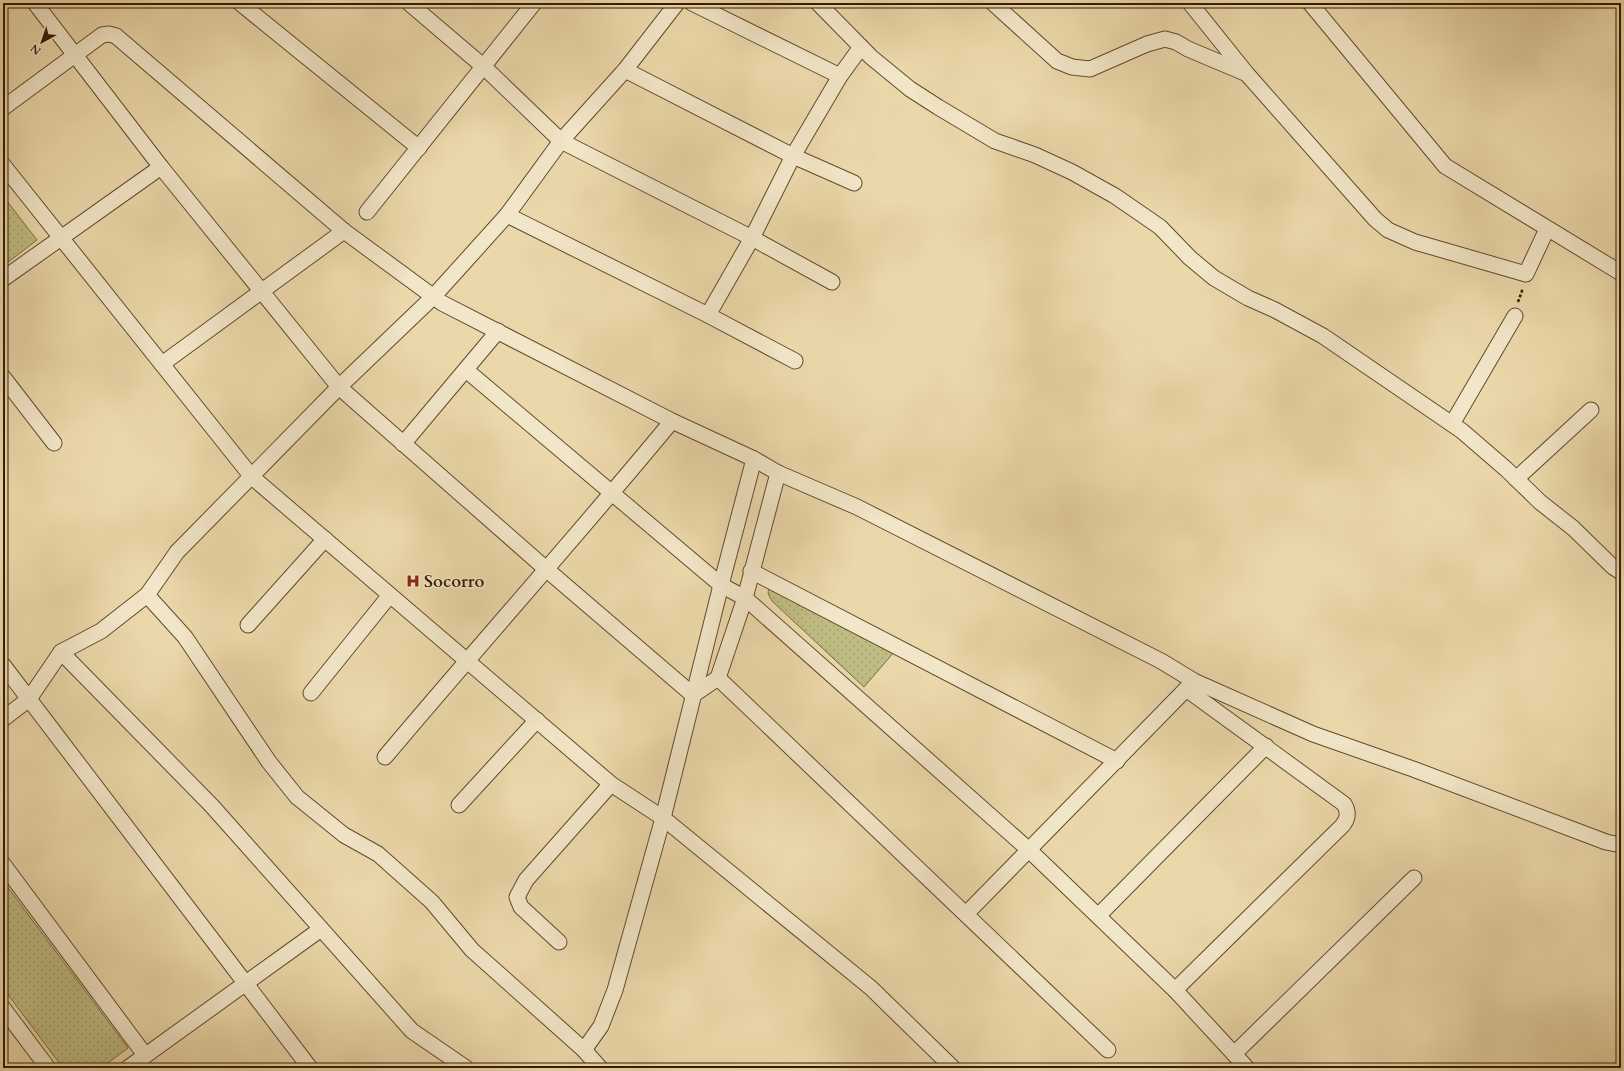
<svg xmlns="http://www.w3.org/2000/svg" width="1624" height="1071" viewBox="0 0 1624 1071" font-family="Cardo,serif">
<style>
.grass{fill:url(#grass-dots);stroke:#7a6c42}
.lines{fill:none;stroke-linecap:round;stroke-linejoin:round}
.minor-casing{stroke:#624a2c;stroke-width:17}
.path{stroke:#351b02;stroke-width:2.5;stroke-dasharray:3 2;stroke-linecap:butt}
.minor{stroke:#f2e6c8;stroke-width:15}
.labels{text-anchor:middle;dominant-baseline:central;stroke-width:3;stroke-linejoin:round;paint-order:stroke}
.poi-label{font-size:17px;font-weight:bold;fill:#351b02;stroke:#f2e6c8;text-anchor:start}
</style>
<defs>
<pattern id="grass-dots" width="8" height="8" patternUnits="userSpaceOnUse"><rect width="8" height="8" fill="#bfbc83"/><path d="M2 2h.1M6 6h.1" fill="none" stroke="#a5a170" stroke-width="1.8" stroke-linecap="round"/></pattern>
</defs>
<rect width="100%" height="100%" fill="#ebd8aa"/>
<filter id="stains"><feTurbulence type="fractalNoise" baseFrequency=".005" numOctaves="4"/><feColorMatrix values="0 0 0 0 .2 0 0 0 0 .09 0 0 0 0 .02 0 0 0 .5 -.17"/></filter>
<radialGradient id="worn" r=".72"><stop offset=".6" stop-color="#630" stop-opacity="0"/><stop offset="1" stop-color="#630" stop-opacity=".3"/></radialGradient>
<g class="grass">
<polygon points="3,196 37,240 3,266"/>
<path d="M771,585L901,644L864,687L773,602C768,595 766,592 771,585Z"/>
<polygon points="3,881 128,1048 101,1068 63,1068 3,988"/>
</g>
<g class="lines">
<g class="minor-casing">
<g id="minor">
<polyline points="35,3 161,167 339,387 546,569 693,695"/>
<polyline points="240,3 419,148"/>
<polyline points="409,3 484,67 561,141 752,238 832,282"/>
<polyline points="692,3 840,76"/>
<polyline points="818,3 871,57 910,89 938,107 995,141 1035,155 1072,172 1115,196 1160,227 1190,258 1214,278 1248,298 1275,310 1323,336 1462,431 1506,469 1540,502 1573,528 1613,567 1621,572"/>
<polyline points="993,3 1057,61 1072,67 1090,69 1147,44 1165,39 1176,42 1188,49 1245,73"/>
<polyline points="1190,3 1247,74 1375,219 1388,230 1415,242 1526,274 1547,229"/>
<polyline points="1310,3 1445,166 1621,273"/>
<polyline points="625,70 793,156 854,183"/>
<polyline points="3,108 102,35 109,34 116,36 344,231 442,303 672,421 754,459 778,473 857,507 1161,661 1194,681 1313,734 1413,769 1606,842 1621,845"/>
<polyline points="3,165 252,477 611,784 663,818 871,988 953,1068"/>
<polyline points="367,212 534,3"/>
<polyline points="507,215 708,315 795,361"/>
<polyline points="3,279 161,167"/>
<polyline points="708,315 752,238 793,156 840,76 861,47"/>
<polyline points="162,364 344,231"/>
<polyline points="466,370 721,585 745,598 718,678 693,695"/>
<polyline points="3,377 54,443"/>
<polyline points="1452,424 1515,316"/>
<polyline points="403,444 498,331"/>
<polyline points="778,473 745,598 1029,850 1175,990 1247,1068"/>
<polyline points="1516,479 1591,410"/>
<polyline points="751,571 1117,761"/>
<polyline points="147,595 185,637 269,762 297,797 344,835 378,854 432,902 472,950 584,1050 600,1068"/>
<polyline points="248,625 325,539"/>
<polyline points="61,652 212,806 412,1031 466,1068"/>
<polyline points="3,665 310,1068"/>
<polyline points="718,678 1108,1050"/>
<polyline points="311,693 390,595"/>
<polyline points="3,719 29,699 61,652 101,631 147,595 177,552 339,387 433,297 507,215 561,141 625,70 677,3"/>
<path d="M385,757C480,644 578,535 672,421"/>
<polyline points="459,805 537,720"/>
<polyline points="3,864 145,1055"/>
<polyline points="966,914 1192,683"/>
<polyline points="1098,916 1266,746"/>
<polyline points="559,942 521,907 517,897 526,880 611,784"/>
<path d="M1175,990L1342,826C1348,819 1349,812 1344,804L1186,689"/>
<polyline points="3,1008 48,1068"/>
<polyline points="584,1050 601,1026 615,990 663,818 721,585 754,459"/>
<polyline points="1234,1054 1414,878"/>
<polyline points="128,1068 321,929"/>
</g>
</g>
<polyline class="path" points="1518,302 1523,288"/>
<use href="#minor" class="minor"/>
</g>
<defs>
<g id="hospital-bare" transform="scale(1.08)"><path d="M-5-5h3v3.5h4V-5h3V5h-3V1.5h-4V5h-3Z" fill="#8f2418" stroke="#f2e6c8" stroke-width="2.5" paint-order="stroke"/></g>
</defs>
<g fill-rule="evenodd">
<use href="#hospital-bare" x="413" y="581"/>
</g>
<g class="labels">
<g class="poi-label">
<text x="424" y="581">Socorro</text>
</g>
</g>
<rect width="1624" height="1071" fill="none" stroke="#ebd8aa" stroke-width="16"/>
<rect x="4" y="4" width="1616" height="1063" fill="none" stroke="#351b02" stroke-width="2"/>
<rect x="8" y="8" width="1608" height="1055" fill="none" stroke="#351b02"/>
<g transform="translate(42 42) rotate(220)" stroke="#f2e6c8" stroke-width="3" paint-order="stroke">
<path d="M0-3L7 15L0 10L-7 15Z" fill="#351b02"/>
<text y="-6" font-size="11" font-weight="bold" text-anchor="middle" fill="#351b02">N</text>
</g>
<rect width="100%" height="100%" filter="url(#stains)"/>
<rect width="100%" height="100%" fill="url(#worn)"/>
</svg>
